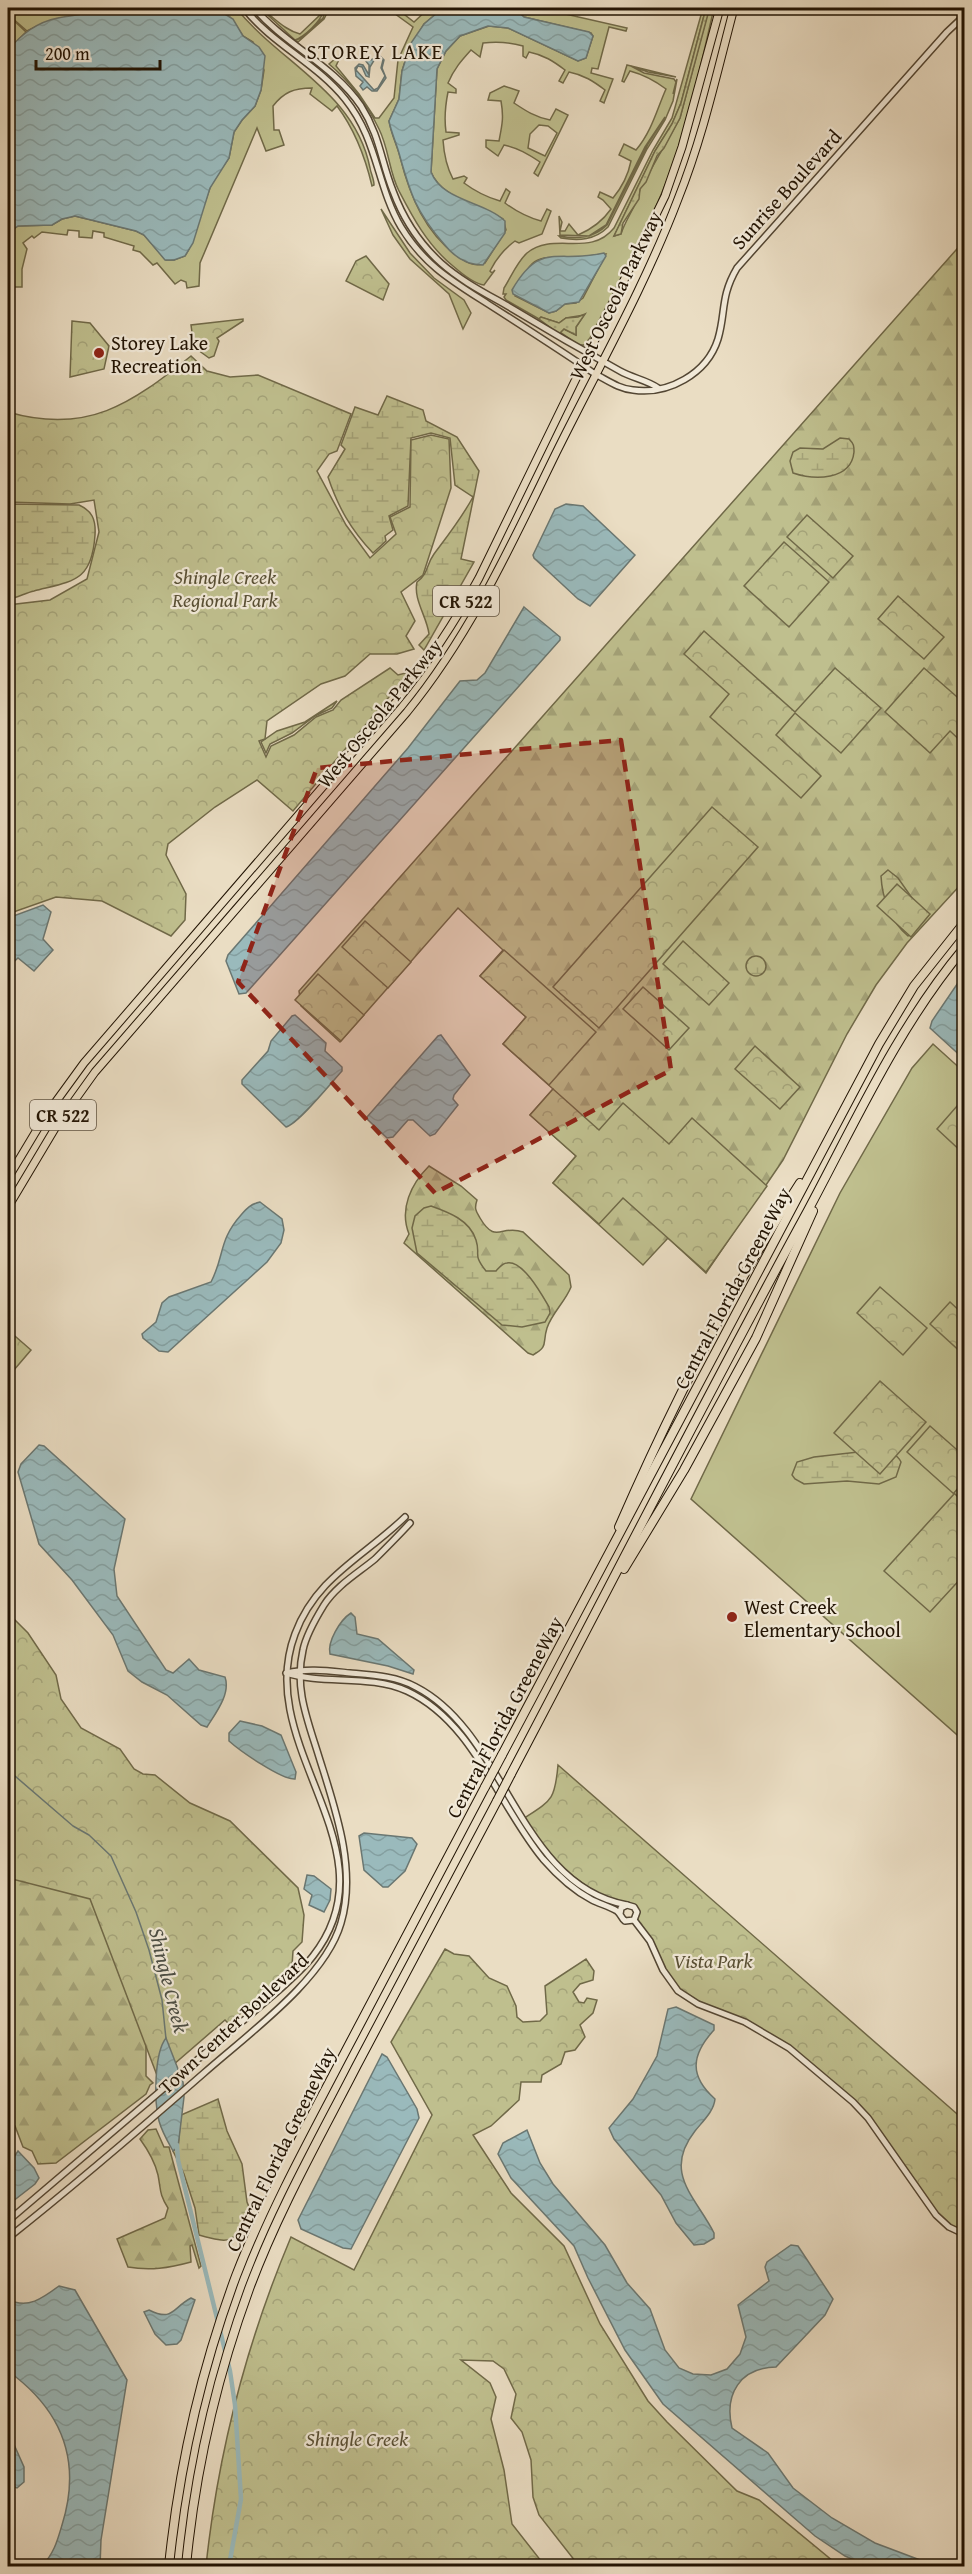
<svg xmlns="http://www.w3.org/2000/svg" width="972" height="2574" viewBox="0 0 972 2574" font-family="'Gentium Book Plus',serif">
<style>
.grass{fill:#bfbf8e;stroke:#706948;stroke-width:1.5;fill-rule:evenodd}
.forest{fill:url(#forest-firs);stroke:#706948;stroke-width:1.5}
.wetland{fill:url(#wetland-marsh);stroke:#706948;stroke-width:1.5}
.park{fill:url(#park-crowns);stroke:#706948;stroke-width:1.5}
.garden{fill:url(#garden-dots);stroke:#706948;stroke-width:1.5}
.water{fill:url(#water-waves);stroke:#6a7772;stroke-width:1.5;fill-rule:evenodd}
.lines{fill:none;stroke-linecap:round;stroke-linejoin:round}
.stream{stroke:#6a7772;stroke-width:1.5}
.canal{stroke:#9ababc;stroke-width:4.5}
.tertiary-casing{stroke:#534633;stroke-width:8}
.primary-casing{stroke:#211303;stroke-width:9}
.motorway-casing{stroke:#211303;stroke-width:10}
.tertiary{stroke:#f1e9d8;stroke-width:5}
.primary{stroke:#eaddc3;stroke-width:7}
.motorway{stroke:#eaddc3;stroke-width:8}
.motorway-bridge-casing{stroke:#211303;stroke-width:10;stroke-linecap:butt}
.motorway-bridge{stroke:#eaddc3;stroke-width:8}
.marked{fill:#8f2418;fill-opacity:0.2;stroke:#8f2418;stroke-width:4.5;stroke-dasharray:12 8;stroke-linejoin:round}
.poi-dot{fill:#8f2418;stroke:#f1e9d8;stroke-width:2}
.labels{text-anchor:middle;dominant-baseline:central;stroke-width:4.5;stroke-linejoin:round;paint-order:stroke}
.shield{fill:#f1e9d8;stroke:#5f5343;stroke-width:1.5}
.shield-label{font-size:18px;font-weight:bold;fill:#211303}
.street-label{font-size:20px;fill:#211303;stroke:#f1e9d8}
.poi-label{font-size:20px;fill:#211303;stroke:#f1e9d8;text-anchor:start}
.park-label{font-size:20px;font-style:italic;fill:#584f34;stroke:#f1e9d8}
.neighbourhood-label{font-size:21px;letter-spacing:1.5px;fill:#211303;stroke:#f1e9d8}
.water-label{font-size:21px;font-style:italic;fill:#4b4d44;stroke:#f1e9d8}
</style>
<defs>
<pattern id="forest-firs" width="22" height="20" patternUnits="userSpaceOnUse" patternTransform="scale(1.5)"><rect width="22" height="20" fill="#bfbf8e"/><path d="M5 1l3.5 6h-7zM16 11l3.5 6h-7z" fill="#a4a379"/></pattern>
<pattern id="wetland-marsh" width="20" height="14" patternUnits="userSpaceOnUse" patternTransform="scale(1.5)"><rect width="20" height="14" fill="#bfbf8e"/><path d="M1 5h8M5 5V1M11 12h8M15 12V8" fill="none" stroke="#a4a379"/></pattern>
<pattern id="park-crowns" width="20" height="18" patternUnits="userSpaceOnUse" patternTransform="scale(1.5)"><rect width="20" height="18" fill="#bfbf8e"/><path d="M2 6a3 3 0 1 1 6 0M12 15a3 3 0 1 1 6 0" fill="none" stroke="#a4a379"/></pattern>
<pattern id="garden-dots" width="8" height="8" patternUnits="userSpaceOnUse" patternTransform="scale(1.5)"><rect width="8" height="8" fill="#bfbf8e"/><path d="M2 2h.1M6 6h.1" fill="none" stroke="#a4a379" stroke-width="1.8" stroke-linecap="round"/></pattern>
<pattern id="water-waves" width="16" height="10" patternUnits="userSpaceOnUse" patternTransform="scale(1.5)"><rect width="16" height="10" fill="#9ababc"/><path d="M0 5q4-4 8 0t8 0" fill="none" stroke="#849fa0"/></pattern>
</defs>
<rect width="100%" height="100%" fill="#eaddc3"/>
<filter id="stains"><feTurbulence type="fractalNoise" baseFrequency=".00333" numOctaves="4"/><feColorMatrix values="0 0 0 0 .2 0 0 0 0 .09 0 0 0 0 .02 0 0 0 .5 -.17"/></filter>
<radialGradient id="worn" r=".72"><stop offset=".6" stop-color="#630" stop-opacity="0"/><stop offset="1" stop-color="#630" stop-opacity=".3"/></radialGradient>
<g class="grass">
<path d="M8,8H18V12L54,8H99C76,19 49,18 27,31L11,17L14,15L11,12L8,14Z"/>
<path d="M215,8H236C281,64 355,92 370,168C371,174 374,179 374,185L372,186C365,156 355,130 337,106L332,111L310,94L312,88C294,88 284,92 273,106L274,130H279L284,145L266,151L257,128L200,263L199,286L187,288L186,282L181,280L175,284L157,263L153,265L140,252L133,250L134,246L104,237V233L93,231L92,238L79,237V231L68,230L67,235L42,232L34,238L32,236L23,243L27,249L22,269V287H8V233L18,226L52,225L62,219L75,216L136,231L144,235L166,260H174L185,256L189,249L212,182L229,158L234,132L242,120L255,106L261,90L264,70L253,42L243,36L230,17Z"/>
<path d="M260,8C273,16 284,30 300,34L322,13L319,8H324L327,13L324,19L298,42L296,40L301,38L323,18L324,14L323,12C321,21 304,37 295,40Z"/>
<path d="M387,8H396L414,22L429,8H443L424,24L408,52L402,71L399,99L389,121C391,134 397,145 400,157C410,196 425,234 460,258C467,263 477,267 485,263L506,230L503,219C480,205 441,198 431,172L437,69L446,51L460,36L489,26L508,28L578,61L586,58L593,36L591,33L524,17L514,8H539L627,28L626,31L609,27L599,65L598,69L592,68L591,73L613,79L604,103L600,101L605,90C593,81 584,75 569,72L563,83L559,81L565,70C553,61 544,55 529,52L526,58L523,56V46C509,42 498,41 483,43L480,57L471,50C461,61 454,69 448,83L456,89V93L448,92C445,107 444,118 446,132L459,133V135L443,140C444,155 446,166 453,179L464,176L467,178L464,183C476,192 486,197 500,201L506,189L510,192L505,203C517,212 526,217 541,221L547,209L551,211L542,234L519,243L515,241C504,249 496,259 490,271L492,273L495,270L484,285C474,284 461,273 453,266C427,245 412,216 399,191C389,172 389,149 379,129C367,104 350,82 329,64L342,53L336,66L359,94L375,118H379L394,98L398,60L413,27Z"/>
<path d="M703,8H706L681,103L672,124L655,151L614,236L621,234C626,218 637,206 640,189L680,118L709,8H714C699,73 685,141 658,202C638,249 613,293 590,338L584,345H579L560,332L564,329L576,335V327L584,315L566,318L559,323L541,317L539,319L506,300L504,297L506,294H503L504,288C511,277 517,262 527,253C554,231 590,258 614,228L653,150L672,118ZM606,254L583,298L576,303L565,304L556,311L549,313L515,296C532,254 534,257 578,257C587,257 597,254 606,254Z"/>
<polygon points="8,15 26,32 8,50"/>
<path d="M627,65L676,77L648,72L631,66L644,73L674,79L676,82L673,94L677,79L673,101L665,120L647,149L608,227C595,240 579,241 561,238L559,236C577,239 593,239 607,225L648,144L665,117L645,147L606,225L589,236L560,235L559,216L562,222L560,231H565L569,224L578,235C592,229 602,222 611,209L603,200L598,197L600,192L613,198C623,186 628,176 631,161L619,155L624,144L636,150C652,131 657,109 666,89C654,80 645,75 630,71L624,82L622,81Z"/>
<path d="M504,86L519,91L514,103C526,111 535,117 550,120L556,109L568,115L538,176L534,173L540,162C528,154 518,148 504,145L498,156L486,147V140L499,141C502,125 504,118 501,101L488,100L490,93ZM539,125L548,126L557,133L545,156L528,148L530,134Z"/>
<polygon points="381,209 410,253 434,278 464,300 471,313 463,329 449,294 410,259 393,235"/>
<polygon points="933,1044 964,1072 964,1741 691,1499 840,1193 912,1068"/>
</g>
<g class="forest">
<polygon points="964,241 964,881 907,943 876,985 847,1034 783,1160 706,1273 668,1238 643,1265 553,1183 576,1156 530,1115 553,1089 503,1044 526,1017 480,976 503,950 458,908 340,1042 301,1006 299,991"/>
<path d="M429,1166L461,1186L477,1200C474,1209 476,1211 480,1218C496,1245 501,1224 523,1232L569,1275L571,1287C565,1302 552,1313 547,1328C542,1344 549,1346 533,1355L528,1353L404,1243L409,1234C399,1209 411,1184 429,1166Z"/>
<polygon points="8,1863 78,1883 105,1910 146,2031 146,2076 153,2083 150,2085 146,2094 56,2163 38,2164 32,2151 23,2147 15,2126 8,2120"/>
<path d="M156,2129L164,2147H169L201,2266L199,2268L192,2245L190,2246L191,2262C169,2268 150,2271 128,2267L117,2239L165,2218L168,2208C159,2194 161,2190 158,2175C155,2162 148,2150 140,2139L148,2130Z"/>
</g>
<g class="wetland">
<path d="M387,396L423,410L426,421L457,437L479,471L461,559L474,562L424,650L419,645L429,634C427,617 413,599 417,582C429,573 426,565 434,554C449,534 461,519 473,497L455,485L450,438L431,433L411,438L408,506L389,516L393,530L385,536L386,541L373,553C351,530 338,507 328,477L345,449L341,445L355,407L378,415Z"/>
<path d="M840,438L849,439C854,444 854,446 854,452C851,481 814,480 793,473L790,461L793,452L800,448L823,449Z"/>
<path d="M8,504L79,505C92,511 96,519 95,535C92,582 73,581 34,591C25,593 17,598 8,599Z"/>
<polygon points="337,701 332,708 315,716 292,733 270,744 266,753 261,742 277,731 305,722"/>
<path d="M888,870L898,878L924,915L908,936C891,922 882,898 881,876Z"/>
<circle cx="756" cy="966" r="10"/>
<path d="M431,1206C448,1212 470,1220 476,1240C481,1256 472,1253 486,1271H496C499,1268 502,1263 507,1263C523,1260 542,1295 549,1307L550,1313L545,1322L522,1327L502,1325L417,1253L412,1228L415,1216L424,1208Z"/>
<path d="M876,1450C887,1452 896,1452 901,1462L896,1477L879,1484L847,1481L804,1484L795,1479L792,1475L797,1462L814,1457Z"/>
<path d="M218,2099L227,2131L242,2164L247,2202L251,2212C232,2242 235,2245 199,2235L195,2208L184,2174L173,2151L178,2147L181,2115Z"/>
</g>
<g class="park">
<polygon points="366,256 389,284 383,300 346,281 356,261"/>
<polygon points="243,319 243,321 217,338 219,341 214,356 209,358 194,347 191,325"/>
<polygon points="72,321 90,323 109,346 104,369 70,377"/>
<path d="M191,356L207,371L230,377L258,375L351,414L337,451L329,454L317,471L346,525L370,558L396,534L390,517L410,507L411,440L431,435L449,439L451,488L423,575L401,592L415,621L406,636L414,649L397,654H370L345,676L321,684L267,721L265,739L259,741L266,757L271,746L294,735L316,717L333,710L341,700L390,668L398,675L410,672L293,811L257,780L215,807L168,844L166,855L186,894L185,920L171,936L102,901L56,897L8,914V605L50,600L87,579L99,532L94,500L70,504L8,502V412C87,435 131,404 191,356Z"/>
<polygon points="807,515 853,556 833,578 787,537"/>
<polygon points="784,542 829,582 789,627 744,586"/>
<polygon points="898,596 944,637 924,659 878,619"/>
<polygon points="704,631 795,712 835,668 881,708 841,753 795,713 776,735 821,776 801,798 710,717 729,694 684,654"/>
<polygon points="924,668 964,703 964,744 950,731 930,753 885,712"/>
<polygon points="712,807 758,847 599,1028 553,987"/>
<polygon points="897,884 930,914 911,937 877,906"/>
<polygon points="365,921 411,962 388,988 342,947"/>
<polygon points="683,941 729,983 709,1005 663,964"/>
<polygon points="504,950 596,1032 549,1085 503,1044 526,1017 480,976"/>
<polygon points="318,974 364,1015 341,1041 295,1000"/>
<polygon points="643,987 689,1028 669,1050 623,1009"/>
<polygon points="755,1046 800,1087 780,1109 735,1069"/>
<polygon points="553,1089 599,1130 623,1103 669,1144 692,1118 767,1186 706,1272 623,1198 599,1224 553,1183 576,1156 530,1115"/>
<polygon points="957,1106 964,1113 964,1154 937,1129"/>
<polygon points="880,1287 927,1328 903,1355 857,1313"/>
<polygon points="950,1302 964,1315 964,1355 930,1324"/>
<polygon points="8,1330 31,1350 8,1377"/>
<polygon points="880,1381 926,1422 880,1474 834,1433"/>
<polygon points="930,1426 964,1456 964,1481 954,1493 964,1503 964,1575 930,1612 884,1571 954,1494 907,1452"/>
<polygon points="8,1613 28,1633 56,1675 61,1699 81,1728 120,1749 134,1769 143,1774 155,1775 190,1803 230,1821 298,1888 304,1915 302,1942 293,1951 292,1966 229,2024 225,2020 158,2078 90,1899 8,1878"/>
<path d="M558,1765L964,2120V2234L942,2222L868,2118L803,2058L745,2022L698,2004L678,1991L634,1920L636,1909L597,1894L556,1863L523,1819C552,1800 555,1800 558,1765Z"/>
<path d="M445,1949L454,1954L469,1956L489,1978L507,1986L516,2006L517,2017L523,2022L540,2021L547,2014L545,1986L586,1959L594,1971L593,1980L580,1984L573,1992L579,2002L584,2003L587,1998L597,2000L593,2013L580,2025L585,2037L575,2050L565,2052L561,2064L542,2075L541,2082H521L519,2100L491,2126L473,2135L511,2193L564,2246L600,2324L648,2401L667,2422L737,2491L759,2500L839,2566H579L539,2515L533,2497L531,2460L522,2432L511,2418L516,2394L504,2369L493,2361L461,2360L490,2383L496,2397L491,2419L504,2470L512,2524L545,2566H206C218,2452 246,2344 291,2237L354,2270L432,2115L391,2042Z"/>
</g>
<g class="garden">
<polygon points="706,8 709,8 708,14 680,118 664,148 657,156 646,182 640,189 639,199 623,223 621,234 614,236 655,151 672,124 681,103"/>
<polygon points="585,314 576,327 576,335 564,329 559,334 539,319 541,317 559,323 566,318 578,317"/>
</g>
<g class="water">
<path d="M99,8H215L233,19L243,36L259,47L265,56L261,90L255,106L242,120L234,132L229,158L210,188L193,243L185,256L174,260H165L144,235L136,231L75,216L62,219L52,225L18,226L8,233V50C22,34 37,22 58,18C73,15 86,15 99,8Z"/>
<path d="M443,8H514L524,17L589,32L593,36L586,58L578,61L508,28L488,26L460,36L446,51L437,69L431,172C442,201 484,201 505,221V233L483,265C466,265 454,257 444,244C416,212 410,193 399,153C396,142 391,132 389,121L399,99L402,71L411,43L424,24Z"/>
<path d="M379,55L384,60L382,68L386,78L377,91H372L367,87L363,90L360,86L363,82L356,76L355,68L359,64L363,65L369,75V65L365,60H371ZM376,57L383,60L381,68L385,76L378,88L374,90L356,70L358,66L362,67L366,76L369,77L370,67Z"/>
<path d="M604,253L606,256L579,302L565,304L556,311L549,313L513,294L512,290C541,240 557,264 604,253Z"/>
<polygon points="566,504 583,506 635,555 590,606 578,599 534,558 533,555 555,509"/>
<polygon points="524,607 560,637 560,640 246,993 239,994 226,961 228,955 408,748 460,681 477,680 485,673"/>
<polygon points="43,905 51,912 43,939 53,950 34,971 18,958 8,967 8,918"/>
<polygon points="964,974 964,1059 930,1028 932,1021"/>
<path d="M295,1015L326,1043L325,1051L342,1067V1071C331,1083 298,1124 286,1127L242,1084V1080L268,1051L271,1041L292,1016Z"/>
<polygon points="441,1035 470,1075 454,1095 453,1099 458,1105 435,1134 430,1136 413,1120 408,1120 393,1137 387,1138 367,1119 367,1117 438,1036"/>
<path d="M260,1202L282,1219L284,1230L281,1243L267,1262L168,1352L159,1351L143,1338L142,1334L156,1322L162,1303L169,1297L211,1282C225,1255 218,1241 241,1215C247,1208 251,1204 260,1202Z"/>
<path d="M39,1445L44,1446L125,1519L114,1569L117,1596L166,1670L173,1673L189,1659L199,1670L225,1677C231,1694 215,1714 207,1727L201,1725L167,1695L142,1682L128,1671L113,1635L72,1580L39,1544L18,1472L21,1464Z"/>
<path d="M351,1613L355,1617L357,1634L378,1639L414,1670L413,1674L388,1666L330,1654C327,1642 340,1620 351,1613Z"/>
<path d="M240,1721L262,1726L281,1735L296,1772L295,1779C282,1780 240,1751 229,1741V1733Z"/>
<polygon points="364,1833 412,1838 417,1844 405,1871 388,1887 383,1887 364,1870 359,1836"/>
<polygon points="307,1875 314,1876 331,1889 330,1900 324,1912 309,1905 312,1895 304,1889"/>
<path d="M676,2007L714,2025V2030C691,2055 689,2076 715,2099C714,2111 703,2121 695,2131C662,2173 696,2197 714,2233V2238L704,2244L694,2245L676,2223L661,2195L614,2139L609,2128L633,2099L657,2056L668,2009Z"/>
<path d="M166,2038L183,2082L184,2097L178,2147L173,2151C168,2142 162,2132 159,2121C154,2102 154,2053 166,2038Z"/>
<polygon points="382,2054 387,2057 417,2109 419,2118 351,2249 343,2248 301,2229 298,2220"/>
<path d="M527,2130L540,2163L553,2184L605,2245L627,2283L650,2309L665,2350L679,2368L693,2374L711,2375L727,2369L740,2354L746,2337L738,2305L769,2281L765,2267L767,2262L791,2245L798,2246L833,2299L825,2315L776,2367C740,2368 724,2394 732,2428L768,2453L793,2488L832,2518L875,2543L936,2566H868L845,2556L815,2536L663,2404L625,2350L588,2278L574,2246L511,2178L498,2154L503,2143Z"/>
<polygon points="18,2151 34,2168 39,2178 35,2184 8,2205 8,2166"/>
<path d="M59,2286L75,2290L127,2380L101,2540L100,2566H42C54,2553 57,2542 62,2525C82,2461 62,2410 8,2371V2299C27,2310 43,2298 59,2286Z"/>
<path d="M191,2298L195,2300L181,2340L177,2344L166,2345L155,2334L144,2312L149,2310C173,2322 172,2308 191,2298Z"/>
<polygon points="12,2440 24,2467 24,2482 17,2488 8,2485 8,2448"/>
</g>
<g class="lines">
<polyline class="stream" points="8,1770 73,1826 89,1835 111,1856 136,1912 149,1950 162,2000 166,2039"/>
<polyline class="canal" points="177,2145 178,2160 230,2371 235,2405 241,2499 229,2566"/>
<g class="tertiary-casing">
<g id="tertiary">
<path d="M244,8C272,44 316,63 345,99C378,140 376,184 401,227C424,265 452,281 488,304C524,327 560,350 595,374C607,380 619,389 633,390C668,395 707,374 718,339C726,312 720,297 737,268L947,32L964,16"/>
<path d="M254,8C286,45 333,65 361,106C380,136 381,161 393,191C403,218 419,243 441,263C460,280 483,292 506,305C544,328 582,350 620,371C632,378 647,380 658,388"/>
<path d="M286,1673C325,1685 369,1674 407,1691C474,1722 498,1805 543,1859C557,1875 573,1890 592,1900C600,1904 609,1906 617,1911C621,1914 621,1918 625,1921L634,1920L637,1912L634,1907L627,1905L621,1908L620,1914"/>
<path d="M287,1673C307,1668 329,1671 350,1673C373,1675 396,1676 416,1687C507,1734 518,1885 627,1905"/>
<polyline points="634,1920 650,1941 663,1970 678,1991 698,2004 745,2022 789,2048 853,2102 868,2118 936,2215 949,2227 964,2234"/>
<path d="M8,2221L278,1991C290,1980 303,1969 313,1956C397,1849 252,1747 295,1634C316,1577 364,1557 405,1517"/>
<path d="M8,2238C75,2185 140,2129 204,2073C248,2034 325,1979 341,1923C357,1869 335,1808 319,1757C308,1721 294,1689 303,1650C306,1635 316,1618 324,1605C336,1586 358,1573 375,1559C387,1547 399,1535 410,1523"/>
</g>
</g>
<g class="primary-casing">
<g id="primary">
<path d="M8,1178L44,1118L84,1063L396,702C428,663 455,622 479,578L665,196L682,147L720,8"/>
<path d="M8,1207L57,1125L95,1072L407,712C471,634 512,543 556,453C597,370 645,286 678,199C703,137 717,72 734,8"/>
</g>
</g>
<g class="motorway-casing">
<g id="motorway">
<path d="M619,1527C671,1408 729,1292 800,1183"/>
<polyline points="624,1569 684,1470 756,1338 813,1211"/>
<polyline points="502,1755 879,1044 914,986 964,923"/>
<path d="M511,1774C609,1588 704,1401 805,1216C854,1125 897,1028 964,948"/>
<path d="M169,2566C179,2467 201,2370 236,2276C265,2201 304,2131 341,2060C389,1969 437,1878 485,1787"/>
<path d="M186,2566C195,2471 216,2379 249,2289C278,2211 319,2139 357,2065C404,1977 450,1889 497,1801"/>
</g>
</g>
<use href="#tertiary" class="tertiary"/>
<use href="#primary" class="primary"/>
<use href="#motorway" class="motorway"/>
<g class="motorway-bridge-casing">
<g id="motorway-bridge">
<polyline points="485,1787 502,1755"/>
<polyline points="497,1801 511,1774"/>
</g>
</g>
<use href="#motorway-bridge" class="motorway-bridge"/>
</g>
<path class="marked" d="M621,740L671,1070L435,1193L238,982L317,768Z"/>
<g class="poi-dot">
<circle cx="99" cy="353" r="6"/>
<circle cx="732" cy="1617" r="6"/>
</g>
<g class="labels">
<g class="shield">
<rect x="433" y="586" width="66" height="30" rx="4.5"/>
<rect x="30" y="1100" width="66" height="30" rx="4.5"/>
</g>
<g class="shield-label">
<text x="466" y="601">CR 522</text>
<text x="63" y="1115">CR 522</text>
</g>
<g class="street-label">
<text transform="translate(786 189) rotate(-48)">Sunrise Boulevard</text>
<text transform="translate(615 295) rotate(-64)">West Osceola Parkway</text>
<text transform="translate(379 713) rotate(-51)">West Osceola Parkway</text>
<text transform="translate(732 1288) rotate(-62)">Central Florida GreeneWay</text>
<text transform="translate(504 1717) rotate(-62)">Central Florida GreeneWay</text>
<text transform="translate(233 2023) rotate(-43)">Town Center Boulevard</text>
<text transform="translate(280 2149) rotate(-64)">Central Florida GreeneWay</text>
</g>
<g class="poi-label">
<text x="111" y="342">Storey Lake<tspan x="111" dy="23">Recreation</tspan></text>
<text x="744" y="1606">West Creek<tspan x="744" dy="23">Elementary School</tspan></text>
</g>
<g class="park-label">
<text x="225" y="576">Shingle Creek<tspan x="225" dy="23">Regional Park</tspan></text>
<text x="713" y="1960">Vista Park</text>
<text x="357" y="2438">Shingle Creek</text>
</g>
<g class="neighbourhood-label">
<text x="375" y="51">STOREY LAKE</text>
</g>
<g class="water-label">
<text transform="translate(169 1980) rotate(76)">Shingle Creek</text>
</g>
</g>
<rect width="972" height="2574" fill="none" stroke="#eaddc3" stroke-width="30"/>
<rect x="9" y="9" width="954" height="2556" fill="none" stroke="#211303" stroke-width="3"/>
<rect x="15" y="15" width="942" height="2544" fill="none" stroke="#211303" stroke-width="1.5"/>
<path d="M36 60v9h124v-9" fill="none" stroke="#211303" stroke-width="3"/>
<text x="45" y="60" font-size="18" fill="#211303" stroke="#f1e9d8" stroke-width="4.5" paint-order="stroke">200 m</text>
<rect width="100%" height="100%" filter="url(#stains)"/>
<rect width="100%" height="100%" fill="url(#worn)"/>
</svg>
